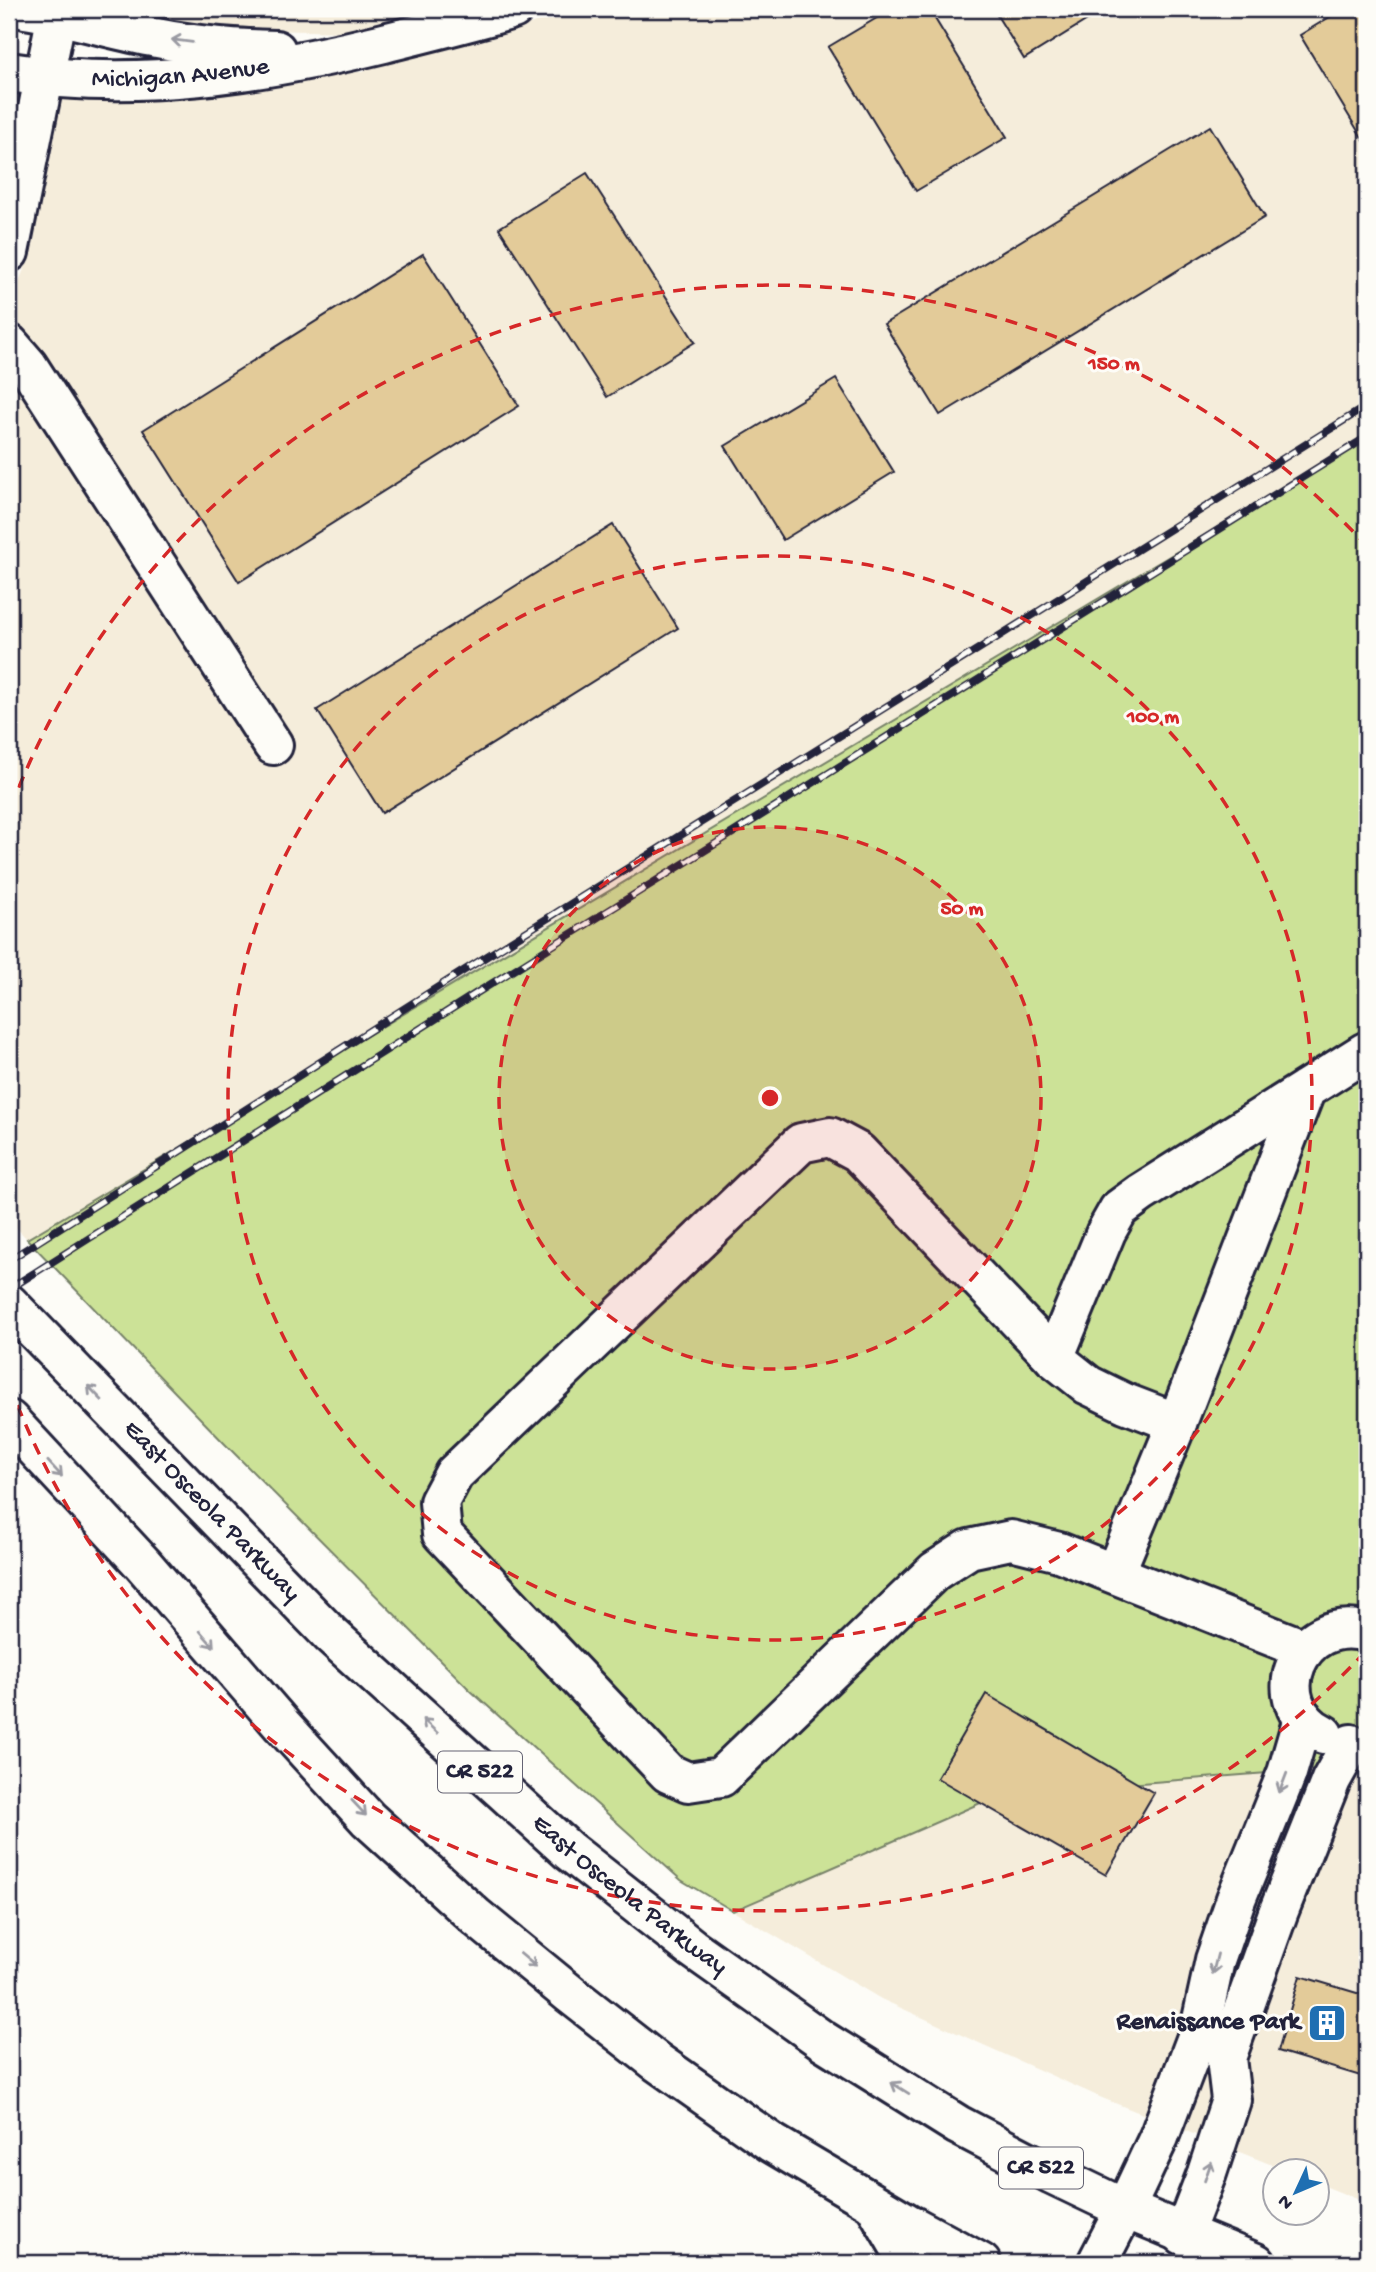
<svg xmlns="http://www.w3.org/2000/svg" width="1376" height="2272" viewBox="0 0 1376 2272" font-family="'Gochi Hand',sans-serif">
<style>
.built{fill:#f5eddb}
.green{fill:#cce297;stroke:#778269;stroke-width:2}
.building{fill:#e3cb99;stroke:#22223b;stroke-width:2}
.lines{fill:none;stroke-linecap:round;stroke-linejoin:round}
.minor-casing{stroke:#22223b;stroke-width:44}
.major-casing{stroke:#22223b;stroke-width:44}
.minor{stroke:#fdfcf7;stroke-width:38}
.major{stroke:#fdfcf7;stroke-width:38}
.rail-casing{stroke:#22223b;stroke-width:8}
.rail{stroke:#fdfcf7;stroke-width:5;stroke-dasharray:16;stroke-linecap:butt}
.oneway{stroke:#9a9aa2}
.ring{fill:none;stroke:#d62828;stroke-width:3.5;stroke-dasharray:12 9}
.labels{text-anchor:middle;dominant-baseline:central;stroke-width:6;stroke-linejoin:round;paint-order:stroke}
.shield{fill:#fdfcf7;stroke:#646373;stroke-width:2}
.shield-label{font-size:24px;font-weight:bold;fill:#22223b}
.street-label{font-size:26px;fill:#22223b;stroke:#fdfcf7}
.poi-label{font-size:26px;font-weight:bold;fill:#22223b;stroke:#fdfcf7;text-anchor:end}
.centre{fill:#d62828;stroke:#fdfcf7;stroke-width:3.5}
.ring-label{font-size:21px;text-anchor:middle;font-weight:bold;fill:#d62828;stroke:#fdfcf7;stroke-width:6;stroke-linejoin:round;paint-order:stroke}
</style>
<rect width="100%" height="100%" fill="#fdfcf7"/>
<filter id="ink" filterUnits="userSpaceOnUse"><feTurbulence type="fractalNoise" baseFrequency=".0143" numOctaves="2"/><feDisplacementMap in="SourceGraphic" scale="14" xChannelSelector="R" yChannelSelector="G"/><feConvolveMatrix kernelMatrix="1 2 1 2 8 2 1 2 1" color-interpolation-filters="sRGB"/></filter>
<g filter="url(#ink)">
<g class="built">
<polygon points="124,9 444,9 348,32 268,30 164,19"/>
<polygon points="569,9 1367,9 1367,438 27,1239 9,1220 9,305 25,267 61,98 161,100 264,89 348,72 364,72 366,68 370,66 473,41 552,17"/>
<polygon points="9,93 22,95 9,158"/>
<polygon points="1330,1768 1367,1777 1367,2203 1317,2183 1316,2170 1285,2170 1102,2098 881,1999 733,1911 1001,1794"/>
</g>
<polygon class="green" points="1367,438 1367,1777 1330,1768 1001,1794 733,1911 681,1880 471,1691 226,1445 27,1239"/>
<g class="building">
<polygon points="892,9 929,9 1007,137 916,191 828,47"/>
<polygon points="993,9 1105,9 1024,59"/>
<polygon points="1343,9 1367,9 1367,146 1300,35"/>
<polygon points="1210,126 1265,217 940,415 884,324"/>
<polygon points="587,173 695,342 607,397 499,228"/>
<polygon points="423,254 519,406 239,582 143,430"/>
<polygon points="836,379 894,472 783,540 725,446"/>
<polygon points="613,525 678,628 382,813 317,710"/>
<polygon points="986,1694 1154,1793 1106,1875 937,1778"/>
<polygon points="1300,1976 1367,1996 1367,2078 1278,2051"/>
</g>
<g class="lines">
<g class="minor-casing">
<g id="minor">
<polyline points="9,252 58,9"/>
<polyline points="9,344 28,366 273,745"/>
<polyline points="1306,1089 1177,1423 1125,1403 1088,1385 1054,1358 1106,1232 1119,1209 1141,1193 1365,1052 1367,1053"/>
<polyline points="1054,1358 858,1152 830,1137 801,1143 454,1474 439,1502 442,1534 668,1773 688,1782 721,1777 935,1571 969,1549 1011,1540 1059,1552 1304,1649"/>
<polyline points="1115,1573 1177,1423"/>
<path d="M1323,1734C1262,1704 1297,1613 1367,1632"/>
<polyline points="1125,2209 1159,2137 1200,2029 1215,1960 1236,1899 1287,1773 1303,1718"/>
<polyline points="1183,2235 1207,2173 1231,2100 1226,2058 1278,1913 1331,1780 1351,1744"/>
</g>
</g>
<g class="major-casing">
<g id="major">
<path d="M25,9C70,16 113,30 157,38C196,46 237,49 276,50"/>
<path id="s1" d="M9,72C135,92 261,73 384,43C427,32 470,22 513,9"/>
<path id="s2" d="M9,1304L331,1635L569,1851L692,1948L822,2040L958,2125L1052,2174L1125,2209L1256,2263"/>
<polyline points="9,1420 143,1564 282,1725 368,1819 476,1917 570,1994 657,2062 772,2143 909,2224 981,2263"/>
<polyline points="875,2205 909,2263"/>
<polyline points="1097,2263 1125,2209"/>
</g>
</g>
<use href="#minor" class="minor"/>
<use href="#major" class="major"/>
<g class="rail-casing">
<g id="rail">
<polyline points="9,1260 460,973 1367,406"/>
<polyline points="9,1289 475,994 1367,437"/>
</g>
</g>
<use href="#rail" class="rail"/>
</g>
<defs><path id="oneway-shaft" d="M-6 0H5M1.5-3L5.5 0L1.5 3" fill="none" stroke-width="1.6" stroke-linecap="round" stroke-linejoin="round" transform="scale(1.75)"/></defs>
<g class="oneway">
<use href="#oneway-shaft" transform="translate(182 41) rotate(-173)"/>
<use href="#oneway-shaft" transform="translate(95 1393) rotate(-134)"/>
<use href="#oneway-shaft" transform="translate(55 1469) rotate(47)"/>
<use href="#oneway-shaft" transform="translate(207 1639) rotate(49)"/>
<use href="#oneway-shaft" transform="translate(430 1726) rotate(-137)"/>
<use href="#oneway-shaft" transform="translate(1283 1783) rotate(111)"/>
<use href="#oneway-shaft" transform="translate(359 1808) rotate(47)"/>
<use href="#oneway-shaft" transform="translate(528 1960) rotate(40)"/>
<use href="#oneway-shaft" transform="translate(1215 1964) rotate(104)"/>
<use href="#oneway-shaft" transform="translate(900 2088) rotate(-148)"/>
<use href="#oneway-shaft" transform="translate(1208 2171) rotate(-71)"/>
</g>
</g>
<circle cx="770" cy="1098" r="271" fill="#d62828" fill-opacity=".12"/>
<g class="ring">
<circle cx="770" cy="1098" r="271"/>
<circle cx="770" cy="1098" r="542"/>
<path d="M1365 1652A813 813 0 0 1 11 1389M11 807A813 813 0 0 1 1365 544"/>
</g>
<defs>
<g id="building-square" transform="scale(2.0125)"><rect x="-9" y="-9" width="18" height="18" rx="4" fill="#1f6fb2" stroke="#fdfcf7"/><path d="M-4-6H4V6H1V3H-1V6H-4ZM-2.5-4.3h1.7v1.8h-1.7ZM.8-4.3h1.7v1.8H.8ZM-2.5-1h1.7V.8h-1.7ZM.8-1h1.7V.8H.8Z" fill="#fff"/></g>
</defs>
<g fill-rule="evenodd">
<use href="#building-square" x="1327" y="2023"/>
</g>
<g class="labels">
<g class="shield">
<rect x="438" y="1751.5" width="84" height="41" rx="5"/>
<rect x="999" y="2147.5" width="84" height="41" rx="5"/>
</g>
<g class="shield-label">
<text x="480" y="1772">CR 522</text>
<text x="1041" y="2168">CR 522</text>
</g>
<g class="street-label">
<text stroke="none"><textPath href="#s1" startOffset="172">Michigan Avenue</textPath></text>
<text stroke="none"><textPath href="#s2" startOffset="290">East Osceola Parkway</textPath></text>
<text stroke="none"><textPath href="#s2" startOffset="858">East Osceola Parkway</textPath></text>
</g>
<g class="poi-label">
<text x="1300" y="2023">Renaissance Park</text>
</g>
</g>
<circle cx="770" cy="1098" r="10" class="centre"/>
<g class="ring-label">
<text x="1114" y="369">150 m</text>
<text x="1153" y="722">100 m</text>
<text x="962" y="914">50 m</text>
</g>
<rect width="1376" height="2272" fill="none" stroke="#fdfcf7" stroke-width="35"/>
<rect x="18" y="18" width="1341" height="2237" fill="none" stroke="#22223b" stroke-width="2.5" filter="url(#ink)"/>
<g transform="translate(1296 2192) rotate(226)"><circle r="33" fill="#fdfcf7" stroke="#a5a5ac" stroke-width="2"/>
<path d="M0-5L12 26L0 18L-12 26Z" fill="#1f6fb2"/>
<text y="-10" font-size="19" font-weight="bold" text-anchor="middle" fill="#22223b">N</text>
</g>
</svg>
